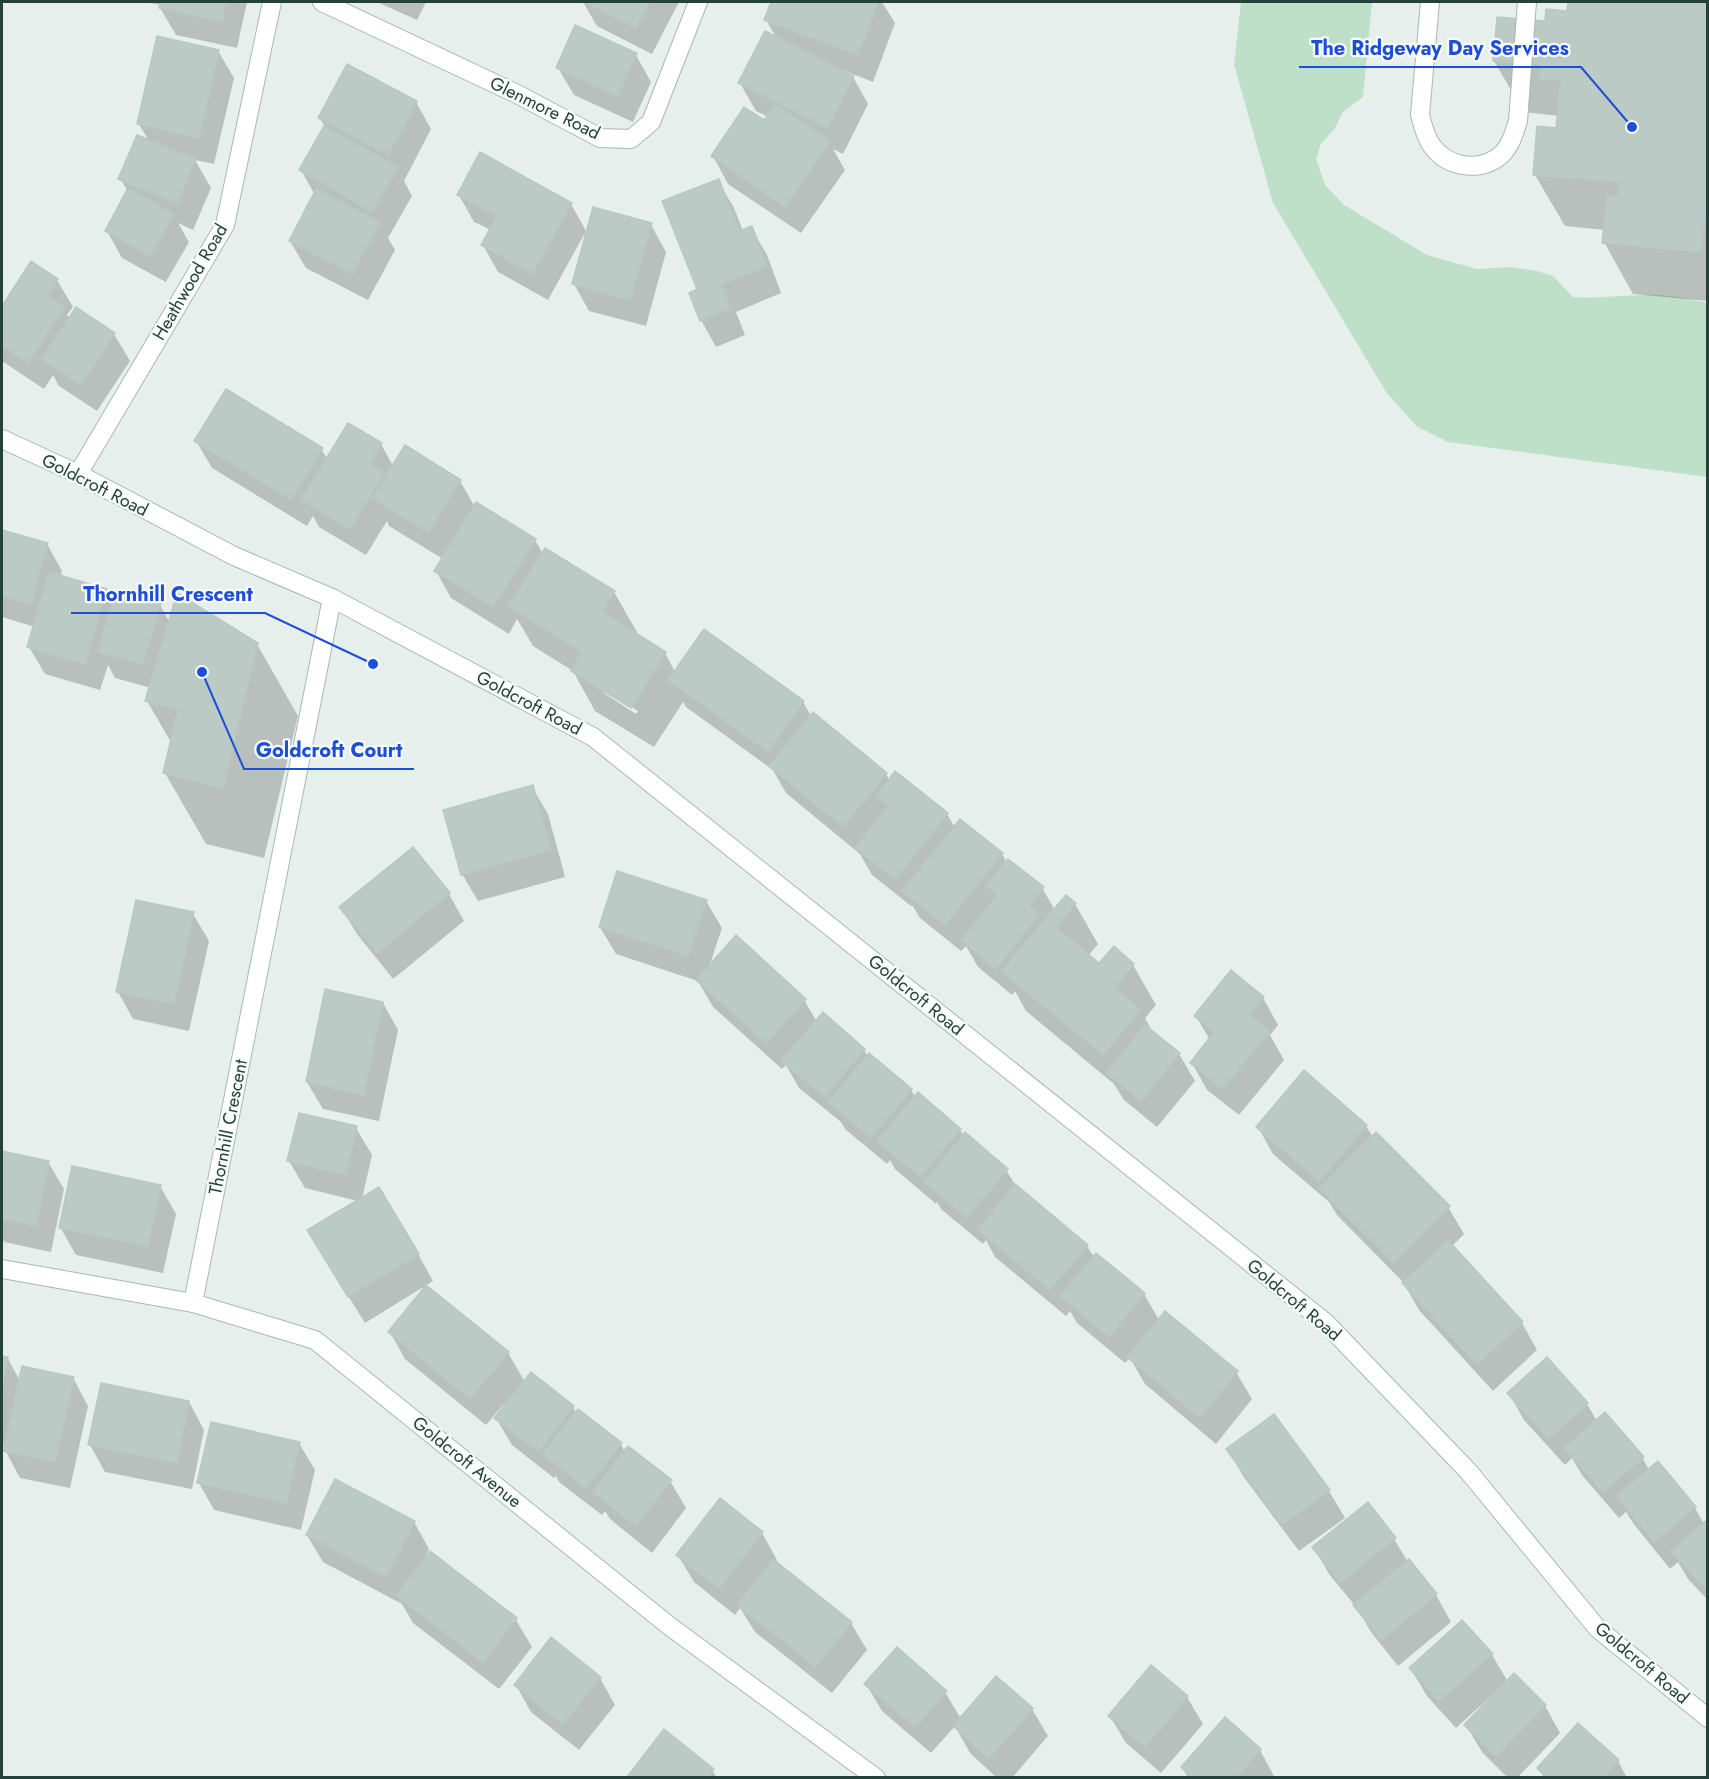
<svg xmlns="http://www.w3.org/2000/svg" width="1709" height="1779" viewBox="0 0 1709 1779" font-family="Jost,sans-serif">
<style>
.green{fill:#bfe0c8}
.shadow{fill:#0003;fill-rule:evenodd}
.building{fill:#bbcac4;stroke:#b8c9c2;stroke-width:1.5}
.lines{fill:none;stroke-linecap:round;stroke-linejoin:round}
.lane-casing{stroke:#a8b8b2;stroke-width:20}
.street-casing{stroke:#a8b8b2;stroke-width:20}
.lane{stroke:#fff;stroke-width:18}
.street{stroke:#fff;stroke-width:18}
.labels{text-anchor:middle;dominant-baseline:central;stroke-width:4.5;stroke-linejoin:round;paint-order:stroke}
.street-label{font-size:18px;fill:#24423a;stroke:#f7fbf9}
.leader{fill:none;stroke:#1d4ed8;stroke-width:2}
.callout-dot{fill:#1d4ed8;stroke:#f7fbf9;stroke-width:2}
.callout-label{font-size:20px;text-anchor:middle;font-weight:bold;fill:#1d4ed8;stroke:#f7fbf9;stroke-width:4.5;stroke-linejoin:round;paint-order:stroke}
</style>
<rect width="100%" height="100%" fill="#e6efeb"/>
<path class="green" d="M1241,2H1372L1363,97L1343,112L1335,128L1321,144L1316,159L1325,185L1344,205L1427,255L1477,269L1511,267L1537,271L1553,276L1573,297C1597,299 1620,295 1643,295C1664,294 1687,298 1707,303V477L1448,442L1416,426L1386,392L1273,203L1234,64Z"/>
<g class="shadow">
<polygon points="144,2 247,2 237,48 176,35 160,8 161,5"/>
<polygon points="377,2 426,2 417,20"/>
<polygon points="583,2 679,2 652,54 597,26"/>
<polygon points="773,2 882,2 895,23 873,82 845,71 844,73 853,77 868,104 843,154 833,149 845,170 801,233 728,184 713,156 764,123 769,117 756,111 740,83 777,39 766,20"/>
<polygon points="1569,2 1708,2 1708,301 1633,294 1604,242 1605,230 1565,226 1535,175 1558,130 1559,116 1524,112 1494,61 1546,22 1568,13"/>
<polygon points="218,51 234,78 214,164 195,160 211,188 193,230 178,223 189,242 166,282 122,258 107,231 128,192 120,178 149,141 139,124"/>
<polygon points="636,55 651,82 633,122 574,95 558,68"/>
<polygon points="416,102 431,129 404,181 412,196 388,238 395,250 368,300 306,268 290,241 315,195 301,170 325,127 320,118"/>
<polygon points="718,181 734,208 743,231 751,228 767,255 781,293 736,312 745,335 716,347 701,320 698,290"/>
<polygon points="459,195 571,204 586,231 548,300 498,272 483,245 491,230 474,222"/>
<polygon points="651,225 666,252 646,326 589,311 574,284"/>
<polygon points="57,280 73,307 67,315 70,319 76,309 114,334 130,361 97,411 59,386 53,375 44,389 2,361 2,302 4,306"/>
<path d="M196,441L321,449L328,460L381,444L393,466L460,481L475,507L535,540L543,554L614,592L637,632L635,635L665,653L675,672L705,631L803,702L811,716L886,774L890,781L947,814L955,828L1002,854L1007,863L1042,888L1055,910L1075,904L1098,944L1088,956L1099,965H1133L1156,1005L1145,1018L1153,1033L1179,1054L1195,1081L1157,1127L1124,1100L1114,1084L1026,1011L1015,991L1012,995L978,967L966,946L961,951L920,918L912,905L911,906L872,875L860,854L786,793L773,770L686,707L683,702L654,747L595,711L573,671L533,646L517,619L509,634L451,598L436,571L443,559L389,526L387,521L366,555L319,527L313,516L307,526L212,468ZM604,690L638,711L636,714L604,693Z"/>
<polygon points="3,532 47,544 62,571 61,577 106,590 113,603 160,605 170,623 257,644 298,716 264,858 206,844 165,773 172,744 147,701 151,688 115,678 108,665 100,690 45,674 29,647 35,627 2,617 2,539"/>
<polygon points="532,787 548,814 565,877 478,901 462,874"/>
<polygon points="449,894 464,921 393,979 357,934 341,907"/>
<polygon points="706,901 722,928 709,967 804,1000 817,1022 864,1050 868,1057 870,1055 911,1090 916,1098 960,1130 964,1136 1006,1170 1016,1186 1087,1246 1094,1257 1144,1294 1159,1320 1236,1372 1252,1399 1216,1444 1145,1384 1130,1358 1125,1363 1077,1323 1070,1311 1066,1316 995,1257 986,1240 983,1244 941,1209 937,1202 936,1204 895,1169 890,1160 887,1164 845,1129 841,1122 799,1088 786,1065 782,1069 713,1007 698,981 616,954 600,927"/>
<polygon points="193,914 209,941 189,1031 133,1019 118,992"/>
<polygon points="1263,998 1278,1025 1270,1035 1284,1060 1239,1115 1207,1090 1192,1063 1210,1040 1196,1016"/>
<polygon points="383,1003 398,1030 379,1121 323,1109 307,1082"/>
<polygon points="1366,1126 1373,1137 1448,1207 1464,1234 1452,1246 1522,1323 1537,1350 1493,1391 1419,1310 1403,1282 1337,1215 1329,1202 1273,1154 1258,1127"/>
<polygon points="356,1128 372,1155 362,1199 418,1254 433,1281 365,1323 324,1257 358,1201 305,1188 289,1161"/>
<polygon points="2,1153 48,1162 64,1189 51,1252 4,1242 2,1237"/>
<polygon points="160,1186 176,1214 163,1273 76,1255 60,1227"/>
<polygon points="390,1332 508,1353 525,1382 573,1407 576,1413 621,1444 625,1453 670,1481 686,1508 652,1553 610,1519 605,1511 602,1515 559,1482 556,1476 554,1478 512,1445 496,1418 505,1407 503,1405 486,1425 405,1359"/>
<polygon points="2,1357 8,1359 20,1381 73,1378 88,1406 70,1488 20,1478 5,1450 6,1445 2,1444"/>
<polygon points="1547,1359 1587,1404 1597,1421 1642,1457 1649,1470 1695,1508 1704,1524 1708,1521 1708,1600 1688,1579 1678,1562 1670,1569 1633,1523 1626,1512 1619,1518 1582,1475 1572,1458 1565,1465 1524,1420 1509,1393"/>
<polygon points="189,1402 204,1430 192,1489 105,1472 90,1445"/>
<polygon points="1273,1416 1329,1491 1345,1518 1299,1551 1243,1476 1228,1449"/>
<polygon points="299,1443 315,1470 301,1530 214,1510 199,1483"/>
<polygon points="414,1522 429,1549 424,1559 431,1553 516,1620 532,1647 499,1689 413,1623 402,1604 323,1562 307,1535"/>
<polygon points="762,1533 777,1560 775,1563 851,1623 867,1650 832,1693 755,1632 740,1608 735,1615 694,1582 678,1555"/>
<polygon points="1394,1539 1408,1562 1436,1595 1451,1622 1398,1666 1371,1632 1357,1608 1329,1574 1314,1547"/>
<polygon points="1492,1655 1508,1682 1545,1706 1560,1733 1517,1778 1508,1778 1482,1752 1466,1725 1490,1701 1488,1699 1456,1728 1427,1696 1411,1669"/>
<polygon points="1152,1667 1187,1697 1203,1724 1161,1773 1126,1743 1110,1716"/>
<polygon points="600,1678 615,1705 579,1750 531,1712 516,1685"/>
<polygon points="996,1678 1032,1709 1048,1736 1012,1778 997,1778 970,1753 955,1726 931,1753 882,1711 866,1684 945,1692 961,1719"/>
<polygon points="1260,1750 1275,1778 1188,1778 1182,1767"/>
<polygon points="1618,1761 1627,1778 1544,1778 1539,1768"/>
<polygon points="712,1770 717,1778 629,1777"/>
</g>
<g class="building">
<polygon points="160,2 226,2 222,22 159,8"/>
<polygon points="584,2 650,2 636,28"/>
<polygon points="771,2 878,2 858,55 764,20"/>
<polygon points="1568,2 1708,2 1708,194 1701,252 1602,243 1607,196 1618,197 1620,182 1533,175 1537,126 1556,128 1561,80 1539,79 1541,65 1493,61 1497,17 1545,21 1546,9 1567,11"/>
<polygon points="575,25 637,53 617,96 556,68"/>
<polygon points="765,31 854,76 828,128 738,83"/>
<polygon points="157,36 219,50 199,138 137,124"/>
<polygon points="347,64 417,101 388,155 318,118"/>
<polygon points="775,104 830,141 785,207 711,156 744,107 764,120"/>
<polygon points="324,126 398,167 372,212 299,170"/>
<polygon points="137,135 196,159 177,203 118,179"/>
<polygon points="480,152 572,203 532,274 481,245 497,216 457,195"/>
<polygon points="719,179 739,231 752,226 767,266 721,284 730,308 700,321 689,293 697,289 662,201"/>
<polygon points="128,188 174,214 150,256 105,231"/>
<polygon points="316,189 380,222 352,274 289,241"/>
<polygon points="593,207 652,223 630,300 572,284"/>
<polygon points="31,261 58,279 47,296 65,307 28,363 2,346 2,306"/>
<polygon points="76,307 115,333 81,385 42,359"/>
<polygon points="226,389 323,448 291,500 194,441"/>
<polygon points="348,423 382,443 370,464 384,473 350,529 301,500"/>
<polygon points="405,445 461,480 428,533 372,498"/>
<polygon points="476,502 536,539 493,607 434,571"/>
<polygon points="2,530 48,543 31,604 2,596"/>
<polygon points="545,548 615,591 602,612 666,652 631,708 571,671 582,652 508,606"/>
<polygon points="49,572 107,589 85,664 27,647"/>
<polygon points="115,591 161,603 143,664 98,652"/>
<polygon points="177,593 258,643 223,788 163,773 178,709 145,701"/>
<polygon points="704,629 804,701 768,752 668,680"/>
<polygon points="813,712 887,773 843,827 769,766"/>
<polygon points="895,771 948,813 895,880 855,848 888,806 876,796"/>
<polygon points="533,785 551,850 461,875 443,810"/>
<polygon points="960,819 1003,853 945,925 902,891"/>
<polygon points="413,847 450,893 377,953 339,907"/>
<polygon points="1008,859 1044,887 1030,906 1039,914 996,969 961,940 997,895 986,886"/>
<polygon points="617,871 707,900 688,956 599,927"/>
<polygon points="1066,895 1076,903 1056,927 1099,963 1114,946 1134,964 1115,987 1141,1010 1103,1055 1001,971"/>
<polygon points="136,900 194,912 174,1004 116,992"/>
<polygon points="736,935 806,999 766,1043 696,980"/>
<polygon points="1231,970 1264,997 1249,1015 1270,1032 1222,1089 1190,1063 1214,1032 1194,1016"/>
<polygon points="325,989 383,1002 364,1095 306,1082"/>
<polygon points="823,1012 865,1049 825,1097 781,1061"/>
<polygon points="1145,1025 1180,1053 1141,1101 1106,1073"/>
<polygon points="869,1053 912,1089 871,1138 828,1102"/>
<polygon points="1304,1070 1367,1125 1319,1181 1256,1127"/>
<polygon points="918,1092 961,1129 920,1177 877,1141"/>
<polygon points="299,1113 357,1126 346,1175 287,1161"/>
<polygon points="965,1132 1008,1169 967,1218 924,1182"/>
<polygon points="1376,1132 1450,1206 1393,1263 1319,1188"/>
<polygon points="2,1151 49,1161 36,1226 2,1218"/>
<polygon points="72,1166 161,1185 148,1246 59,1228"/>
<polygon points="1015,1184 1088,1245 1050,1290 978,1230"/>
<polygon points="379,1187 419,1254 348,1297 307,1230"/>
<polygon points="1448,1240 1523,1322 1477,1365 1402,1283"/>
<polygon points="1096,1253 1145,1293 1109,1337 1060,1296"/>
<polygon points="426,1285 509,1352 470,1399 388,1332"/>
<polygon points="1165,1311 1238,1371 1200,1418 1127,1357"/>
<polygon points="2,1356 8,1357 2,1391"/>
<polygon points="1547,1357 1588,1403 1548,1439 1507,1393"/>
<polygon points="22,1366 74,1377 55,1462 3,1451"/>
<polygon points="531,1372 574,1406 538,1452 494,1418"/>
<polygon points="101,1383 189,1401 177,1463 88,1445"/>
<polygon points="578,1409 622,1443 586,1489 542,1454"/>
<polygon points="1605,1412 1644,1457 1603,1492 1564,1448"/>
<polygon points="1274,1414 1330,1490 1282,1525 1226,1449"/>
<polygon points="211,1422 300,1442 286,1503 197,1483"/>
<polygon points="628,1446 672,1480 636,1526 592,1492"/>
<polygon points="1658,1461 1696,1507 1654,1542 1616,1496"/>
<polygon points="335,1479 415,1521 386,1577 306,1535"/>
<polygon points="720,1498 763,1532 719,1589 676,1555"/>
<polygon points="1368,1502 1396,1538 1340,1583 1312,1547"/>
<polygon points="1708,1519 1708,1592 1671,1551"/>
<polygon points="430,1551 517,1618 483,1663 396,1595"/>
<polygon points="773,1559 852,1622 816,1667 737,1605"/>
<polygon points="1409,1559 1437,1594 1382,1640 1353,1605"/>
<polygon points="1462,1620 1493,1654 1439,1701 1409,1668"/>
<polygon points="551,1637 601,1677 563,1724 514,1685"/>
<polygon points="897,1647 947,1691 915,1727 864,1684"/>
<polygon points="1151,1665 1188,1696 1145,1747 1108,1716"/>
<polygon points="1514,1673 1546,1705 1496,1756 1464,1725"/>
<polygon points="996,1676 1033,1708 989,1759 953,1726"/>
<polygon points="1225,1717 1261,1749 1236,1778 1192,1778 1181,1767"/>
<polygon points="1578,1723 1619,1760 1603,1778 1547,1778 1537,1768"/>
<polygon points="664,1729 714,1769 707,1778 627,1777"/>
</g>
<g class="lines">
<g class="lane-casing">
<path id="lane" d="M1430,2L1420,115C1423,126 1425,136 1432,146C1448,168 1481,173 1502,154C1511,145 1514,133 1518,121L1527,2"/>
</g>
<g class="street-casing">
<g id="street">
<polyline points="322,2 519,95 600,138 631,139 651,122 698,2"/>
<polyline points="2,439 78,474 234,556 332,598 593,737 1326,1323 1468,1471 1598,1629 1708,1718"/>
<polyline points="78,474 225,225 272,2"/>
<polyline points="2,1269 193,1303 315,1340 668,1625 876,1778"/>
<polyline points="193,1303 332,598"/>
</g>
</g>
<use href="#lane" class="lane"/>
<use href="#street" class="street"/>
</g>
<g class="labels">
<g class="street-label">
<text transform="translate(545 108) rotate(26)">Glenmore Road</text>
<text transform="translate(190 282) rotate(-60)">Heathwood Road</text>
<text transform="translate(95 485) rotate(27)">Goldcroft Road</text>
<text transform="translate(529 703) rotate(28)">Goldcroft Road</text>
<text transform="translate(916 995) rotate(39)">Goldcroft Road</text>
<text transform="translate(228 1127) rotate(-79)">Thornhill Crescent</text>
<text transform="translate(1294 1300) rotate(40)">Goldcroft Road</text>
<text transform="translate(467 1462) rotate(39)">Goldcroft Avenue</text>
<text transform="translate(1642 1663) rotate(40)">Goldcroft Road</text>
</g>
</g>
<path class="leader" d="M1632 127L1581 67H1299M373 664L265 613H71M202 672L244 769H414"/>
<g class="callout-dot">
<circle cx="1632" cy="127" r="6"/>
<circle cx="373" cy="664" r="6"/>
<circle cx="202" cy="672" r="6"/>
</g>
<g class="callout-label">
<text x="1440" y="55">The Ridgeway Day Services</text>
<text x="168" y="601">Thornhill Crescent</text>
<text x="329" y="757">Goldcroft Court</text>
</g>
<rect width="1709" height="1779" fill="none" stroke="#24423a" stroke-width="6"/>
</svg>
